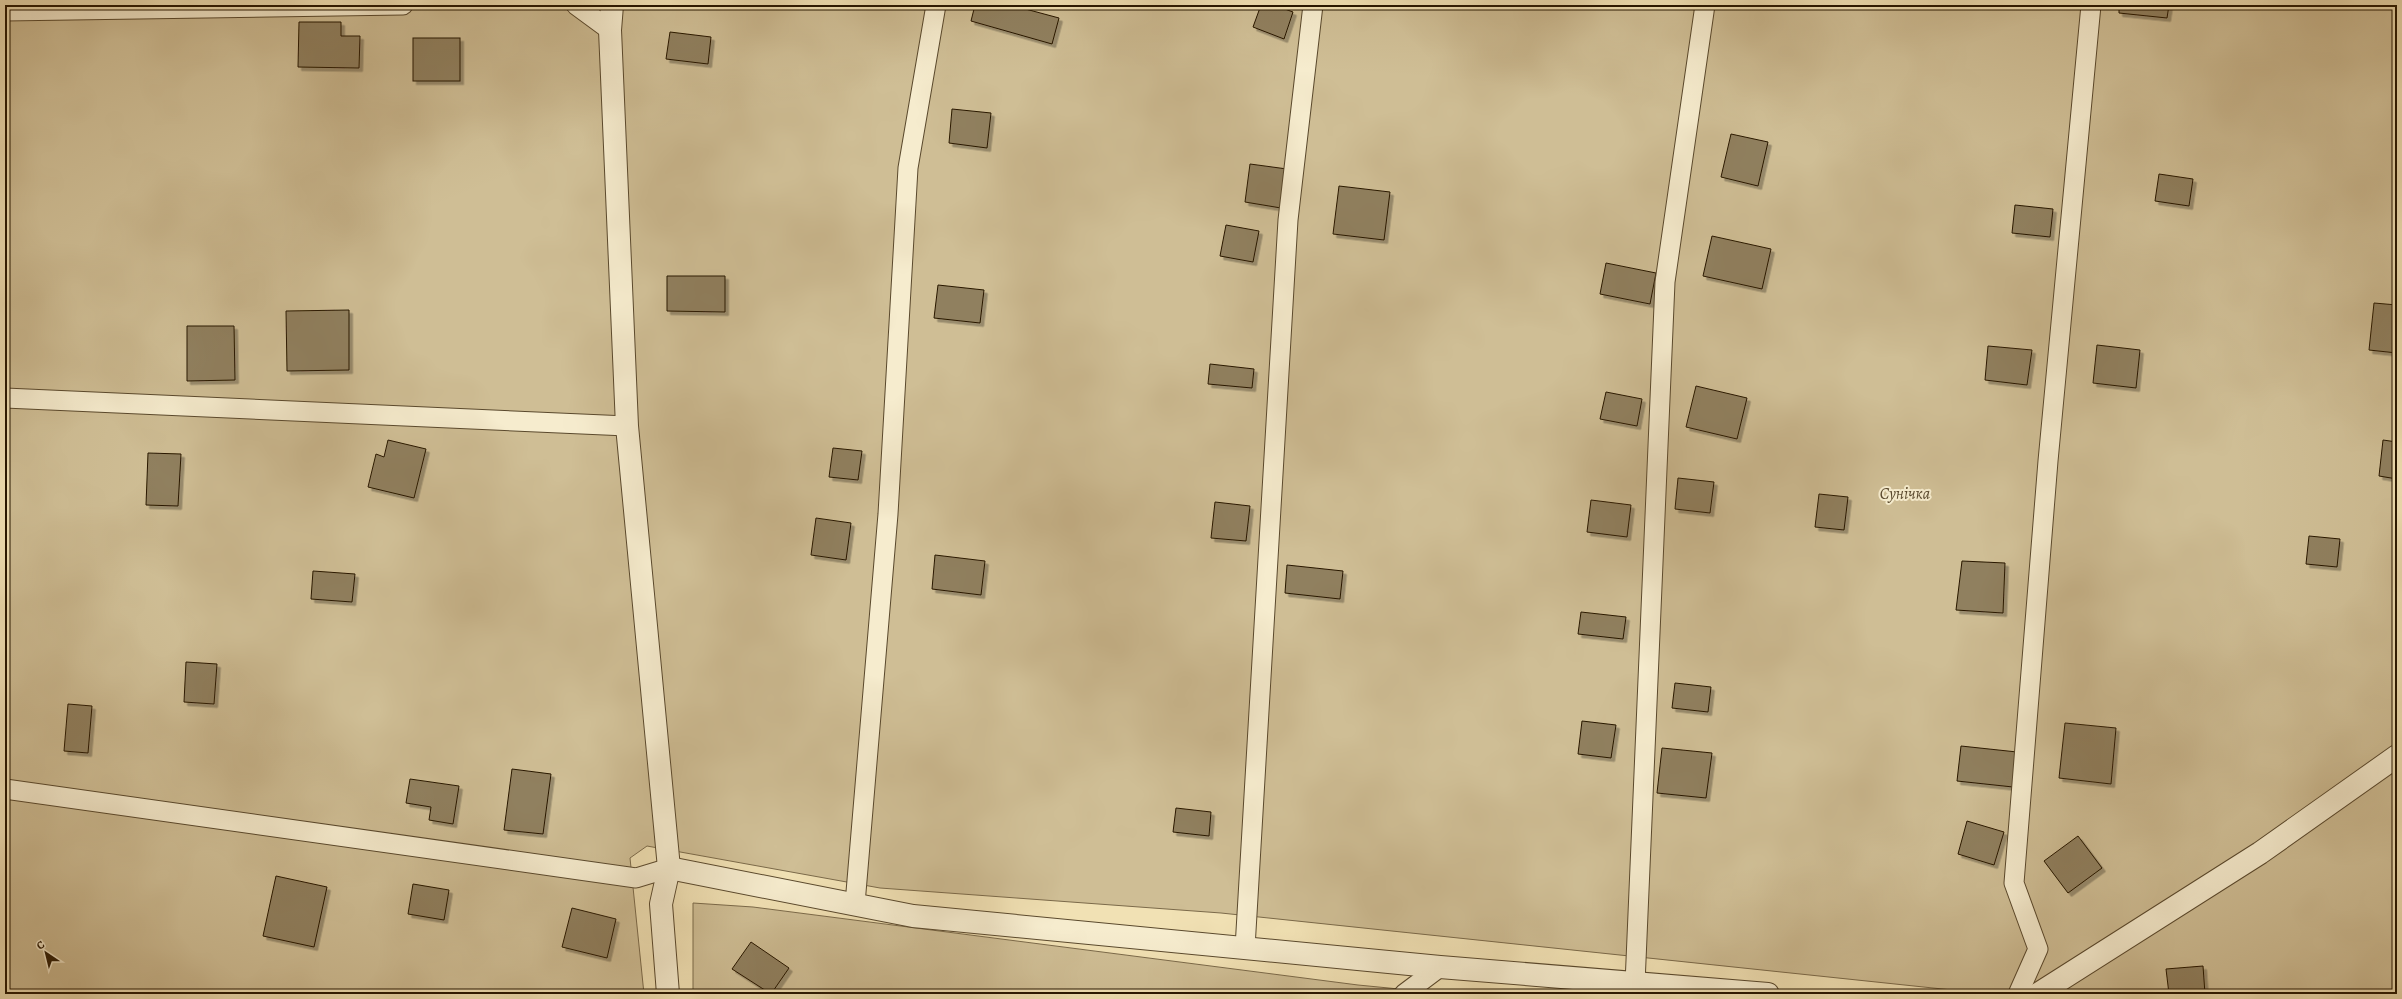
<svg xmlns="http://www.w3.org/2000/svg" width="2402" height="999" viewBox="0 0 2402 999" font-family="Alegreya,serif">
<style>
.green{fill:#cfbe95;stroke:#7b6a4a}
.building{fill:#90805e;stroke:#271600;filter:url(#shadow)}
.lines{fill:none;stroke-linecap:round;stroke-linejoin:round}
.lane-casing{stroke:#5a492d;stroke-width:21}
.street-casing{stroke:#5a492d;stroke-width:24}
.lane{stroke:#f6ecce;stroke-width:19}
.street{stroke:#f6ecce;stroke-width:22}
.labels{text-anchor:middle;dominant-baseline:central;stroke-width:4;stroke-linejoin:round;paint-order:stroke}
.park-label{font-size:16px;font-style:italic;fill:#59482d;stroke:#f6ecce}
</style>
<defs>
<filter id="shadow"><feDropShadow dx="3.5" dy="3.5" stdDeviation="0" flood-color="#0004"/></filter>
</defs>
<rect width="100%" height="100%" fill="#f1e1b4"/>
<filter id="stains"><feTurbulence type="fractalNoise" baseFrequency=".005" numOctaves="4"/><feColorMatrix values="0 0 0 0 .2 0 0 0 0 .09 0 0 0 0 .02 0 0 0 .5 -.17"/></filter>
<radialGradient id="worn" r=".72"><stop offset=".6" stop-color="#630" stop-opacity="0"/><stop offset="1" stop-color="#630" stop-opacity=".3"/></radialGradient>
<g class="green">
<polygon points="5,5 2397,5 2397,994 1990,994 1221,913 880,888 647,846 630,858 644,994 5,994"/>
<polygon points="693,903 753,907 1358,985 1450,994 693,994"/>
</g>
<g class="building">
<polygon points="975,5 1019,5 1018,7 1059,18 1052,44 971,21"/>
<polygon points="1261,5 1274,5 1293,12 1284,39 1253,27"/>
<polygon points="2119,5 2169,5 2167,18 2119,13"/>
<polygon points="299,22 341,22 341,36 360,36 359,68 298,67"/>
<polygon points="670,32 711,37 708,64 666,59"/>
<rect x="413" y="38" width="47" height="43"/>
<polygon points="952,109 991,113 987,148 949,143"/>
<polygon points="1731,134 1768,142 1758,186 1721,177"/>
<polygon points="1250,164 1287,169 1281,208 1245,202"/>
<polygon points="2159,174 2193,179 2189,206 2155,201"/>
<polygon points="1339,186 1390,192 1384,240 1333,234"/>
<polygon points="2015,205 2053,209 2050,237 2012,233"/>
<polygon points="1226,225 1259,231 1253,262 1220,256"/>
<polygon points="1712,236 1771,249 1762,289 1703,276"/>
<polygon points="1606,263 1656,273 1650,304 1600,294"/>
<polygon points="667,276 725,276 725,312 667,311"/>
<polygon points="938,285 984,290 980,323 934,318"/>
<polygon points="2374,303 2397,305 2397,353 2369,350"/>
<polygon points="349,310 349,370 287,371 286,311"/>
<polygon points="187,326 234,326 235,380 187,381"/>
<polygon points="2097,345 2140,350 2136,388 2093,383"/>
<polygon points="1988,346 2032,350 2027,385 1985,380"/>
<polygon points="1210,364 1254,369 1252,388 1208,384"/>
<polygon points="1696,386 1747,398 1737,439 1686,427"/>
<polygon points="1606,392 1642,399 1637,426 1600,419"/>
<polygon points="388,440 426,449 414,498 368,487 376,454 384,457"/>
<polygon points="2383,440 2397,442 2397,479 2379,476"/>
<polygon points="833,448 862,451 858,480 829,477"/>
<polygon points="148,453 181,454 178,506 146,505"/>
<polygon points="1678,478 1714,482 1710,513 1675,509"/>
<polygon points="1819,494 1848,497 1844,530 1815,527"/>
<polygon points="1591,500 1631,505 1627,537 1587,532"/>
<polygon points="1215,502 1250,506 1246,541 1211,538"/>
<polygon points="816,518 851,523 846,560 811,555"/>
<polygon points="2309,536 2340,539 2337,567 2306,564"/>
<polygon points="935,555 985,561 981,595 932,589"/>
<polygon points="1962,561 2005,563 2003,613 1956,610"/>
<polygon points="1287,565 1343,571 1340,599 1285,593"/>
<polygon points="313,571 355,574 352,602 311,599"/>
<polygon points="1581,612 1626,617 1623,639 1578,634"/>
<polygon points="186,662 217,664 214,704 184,702"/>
<polygon points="1675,683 1711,687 1708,712 1672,708"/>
<polygon points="68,704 92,706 88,753 64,751"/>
<polygon points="1582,721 1616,725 1611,758 1578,754"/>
<polygon points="2065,723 2116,728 2111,784 2059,778"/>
<polygon points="1961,746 2017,752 2013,787 1957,781"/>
<polygon points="1662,748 1712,753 1706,798 1657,793"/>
<polygon points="512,769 551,774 543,834 504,830"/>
<polygon points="410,779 459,786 453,824 429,820 431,807 406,803"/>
<polygon points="1176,808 1211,812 1209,836 1173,832"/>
<polygon points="1967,821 2004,832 1994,865 1958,854"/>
<polygon points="2078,836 2102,868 2068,893 2044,861"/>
<polygon points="276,876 327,887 314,947 263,936"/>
<polygon points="413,884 449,890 444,920 408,914"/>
<polygon points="572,908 616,919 607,958 562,947"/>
<polygon points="751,942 789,968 771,994 732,969"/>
<polygon points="2203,966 2205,994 2169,994 2166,969"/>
</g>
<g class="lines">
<g class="lane-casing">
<g id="lane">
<polyline points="576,5 610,30"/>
<polyline points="5,11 403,5"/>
<polyline points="5,398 627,426"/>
<polyline points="5,789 636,878 669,868"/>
<polyline points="855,904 888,514 908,168 936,5"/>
<polyline points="1245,948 1288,220 1313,5"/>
<polyline points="1635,984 1665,282 1705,5"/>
<polyline points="1404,994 1440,967"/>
<polyline points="2018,994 2038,949 2014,883 2048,461 2091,5"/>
</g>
</g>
<g class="street-casing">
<g id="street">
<polyline points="612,5 610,30 627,426 669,868 661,904 668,994"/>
<polyline points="669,868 913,916 1440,967 1768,994"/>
<polyline points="2038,994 2260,853 2397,756"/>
</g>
</g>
<use href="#lane" class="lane"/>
<use href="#street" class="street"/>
</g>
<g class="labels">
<g class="park-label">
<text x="1905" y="494">Сунічка</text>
</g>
</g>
<rect width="2402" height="999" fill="none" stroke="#f1e1b4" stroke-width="20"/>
<rect x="6" y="6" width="2390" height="987" fill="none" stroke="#271600" stroke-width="2"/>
<rect x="10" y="10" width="2382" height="979" fill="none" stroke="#271600"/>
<g transform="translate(46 953) rotate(325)" stroke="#f6ecce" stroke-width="3" paint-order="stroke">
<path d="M0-3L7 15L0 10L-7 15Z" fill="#271600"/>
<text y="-6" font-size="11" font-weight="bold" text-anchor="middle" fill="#271600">С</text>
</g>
<rect width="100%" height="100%" filter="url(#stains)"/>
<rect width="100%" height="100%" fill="url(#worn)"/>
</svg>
